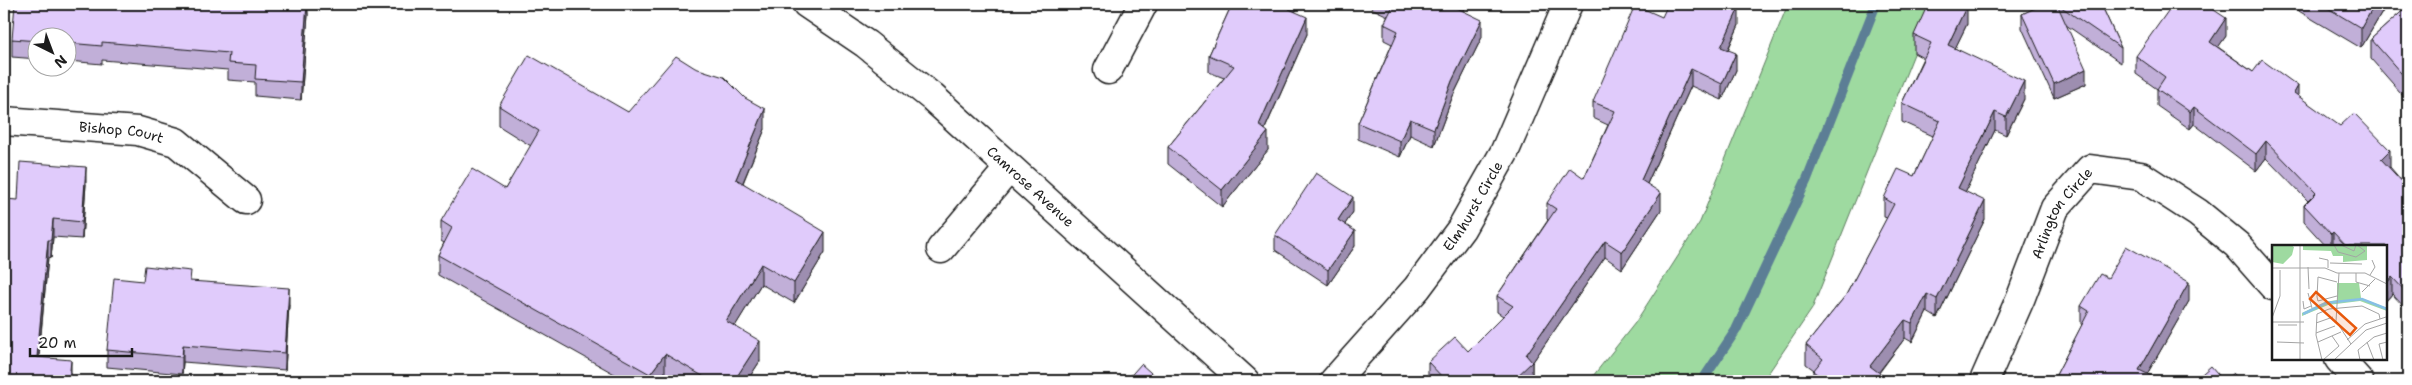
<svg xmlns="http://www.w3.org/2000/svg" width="2412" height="385" viewBox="0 0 2412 385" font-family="'Shantell Sans',sans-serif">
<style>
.green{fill:#9edaa0;stroke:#5d7b5e}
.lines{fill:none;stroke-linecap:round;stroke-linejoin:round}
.stream{stroke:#5c7e95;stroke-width:10}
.minor-casing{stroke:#1c1c1c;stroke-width:31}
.minor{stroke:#fff;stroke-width:28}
.wall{fill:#c1afd8;stroke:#1c1c1c}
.shaded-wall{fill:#9d8eb0;stroke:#1c1c1c}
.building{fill:#e0cbfb;stroke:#1c1c1c}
.labels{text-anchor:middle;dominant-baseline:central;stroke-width:5;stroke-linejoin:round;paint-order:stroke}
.street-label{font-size:14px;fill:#1c1c1c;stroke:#fff}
.inset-river{fill:none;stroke:#86c0e5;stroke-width:2.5}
.inset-road{fill:none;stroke:#a4a4a4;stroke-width:1}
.view{fill:#e8590c;fill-opacity:0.15;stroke:#e8590c;stroke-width:2.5}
.inset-edge{fill:none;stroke:#1c1c1c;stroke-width:2.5}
</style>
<rect width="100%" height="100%" fill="#fff"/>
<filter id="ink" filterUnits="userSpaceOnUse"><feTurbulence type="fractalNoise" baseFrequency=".02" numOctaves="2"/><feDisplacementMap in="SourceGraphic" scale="10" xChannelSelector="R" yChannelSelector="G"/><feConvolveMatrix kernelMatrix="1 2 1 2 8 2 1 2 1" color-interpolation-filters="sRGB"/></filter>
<g filter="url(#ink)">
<polygon class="green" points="1788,4 1934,4 1812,309 1763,381 1589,381 1635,323 1700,222"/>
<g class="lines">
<polyline class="stream" points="1702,381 1736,330 1807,179 1876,4"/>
<g class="minor-casing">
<g id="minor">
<path id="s1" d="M807,4L866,44L932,97L1245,381"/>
<polyline points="1108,70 1143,4"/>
<path id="s2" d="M4,121L138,131L176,142L246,200"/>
<polyline points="941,249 1009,168"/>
<polyline points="2339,359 2359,381"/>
<path id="s3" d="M1334,381L1417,288L1461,229L1504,153L1568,4"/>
<path id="s4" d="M1984,381L2021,297L2055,208L2090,169L2141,176L2198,213L2237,245L2273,286"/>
</g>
</g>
<use href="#minor" class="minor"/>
</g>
<g class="wall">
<polygon points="308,4 308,15 301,100 255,96 255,82 228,80 228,70 102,60 102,64 68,61 68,38 38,38 38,59 12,57 12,39"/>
<polygon points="1232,4 1299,4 1295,12 1307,34 1265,129 1268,150 1222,207 1168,164 1168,147 1224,78 1209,72 1209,55"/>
<polygon points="1371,4 1467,4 1463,11 1482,37 1452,98 1434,146 1410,135 1400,157 1358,139 1358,123 1392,44 1384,40 1384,24 1388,16 1371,8"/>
<polygon points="2044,4 2101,4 2121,48 2121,63 2066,25 2086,84 2054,98 2022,28 2022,14"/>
<polygon points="2287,4 2387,4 2361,48"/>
<polygon points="2408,6 2408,101 2371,59 2371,39"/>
<polygon points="1662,17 1739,25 1728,50 1736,70 1722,100 1691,86 1647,184 1661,210 1622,269 1605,257 1532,363 1532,378 1529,381 1430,381 1428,379 1428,362 1468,351 1503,316 1497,312 1497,296 1548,220 1547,219 1547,203 1584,178 1608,125 1593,118 1593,102"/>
<polygon points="1967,24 1955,48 2024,99 2006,135 1995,130 1965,192 1985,219 1937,318 1927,312 1912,342 1905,338 1879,373 1890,381 1813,381 1813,371 1814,370 1806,364 1806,345 1846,295 1887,218 1884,217 1884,198 1914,176 1933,136 1902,122 1902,103 1923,58 1914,53 1914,35"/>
<polygon points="2226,36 2218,47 2253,72 2298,96 2390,167 2408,188 2408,311 2392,294 2386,301 2386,246 2326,246 2304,222 2304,205 2308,201 2266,158 2256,171 2194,124 2190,129 2157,106 2157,89 2136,74 2136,56"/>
<polygon points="499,106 628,112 765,129 743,183 825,252 794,303 761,284 735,326 760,361 747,381 677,381 665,374 659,381 627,381 438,275 438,255 444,243 441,241 441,221 505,189 531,146 499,126"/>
<polygon points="86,184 82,239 53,237 51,258 48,257 39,357 71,378 71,381 4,381 18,200"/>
<polygon points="1353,212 1345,224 1355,246 1328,285 1275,250 1275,235"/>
<polygon points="2108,278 2189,301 2147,374 2160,381 2056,381 2056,375 2082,325 2081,324 2081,306"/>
<polygon points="143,281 191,282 289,305 285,370 183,362 182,374 107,367 107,350"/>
</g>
<g class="shaded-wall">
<polygon points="307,4 308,15 301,100 301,82"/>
<polygon points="1291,4 1299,4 1289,26 1289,9"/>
<polygon points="1459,4 1467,4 1457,24 1457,8"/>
<polygon points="2375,4 2387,4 2361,48 2361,28"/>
<polygon points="1967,5 1967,24 1948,63 1948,45"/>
<polygon points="1739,8 1739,25 1721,64 1721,47"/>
<polygon points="1307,17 1307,34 1259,142 1259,125"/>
<polygon points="2226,18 2226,36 2210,59 2210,42"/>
<polygon points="1482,20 1482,37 1452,98 1434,146 1434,129 1452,81"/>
<polygon points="1736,53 1736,70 1722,100 1722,84"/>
<polygon points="1691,69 1691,86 1641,197 1641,180"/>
<polygon points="2086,69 2086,84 2054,98 2054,84"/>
<polygon points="2024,81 2024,99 2006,135 2006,117"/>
<polygon points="2298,86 2298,104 2294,93"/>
<polygon points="2194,107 2194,124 2190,129 2190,112"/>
<polygon points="765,109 765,129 736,199 736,179"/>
<polygon points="1995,112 1995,130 1958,207 1958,188"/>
<polygon points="1410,119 1410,135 1400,157 1400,141"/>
<polygon points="1268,132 1268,150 1222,207 1222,190"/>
<polygon points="2266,141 2266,158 2256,171 2256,154"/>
<polygon points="2390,150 2390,167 2381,176 2381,159"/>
<polygon points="86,167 86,184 82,239 82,222"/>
<polygon points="1661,193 1661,210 1622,269 1622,252"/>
<polygon points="1353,197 1353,212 1338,235 1338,220"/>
<polygon points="1985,201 1985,219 1937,318 1937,299"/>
<polygon points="53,219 53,237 51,258 51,240"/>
<polygon points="1355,231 1355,246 1328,285 1328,270"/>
<polygon points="825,232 825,252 794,303 794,283"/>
<polygon points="2333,232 2333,246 2331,246 2331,234"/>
<polygon points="48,240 48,257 37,374 37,357"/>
<polygon points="1605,241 1605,257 1532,363 1532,378 1529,381 1512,381 1526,355"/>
<polygon points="761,264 761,284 726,341 726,321"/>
<polygon points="2392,277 2392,294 2386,301 2386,284"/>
<polygon points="2189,282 2189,301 2143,381 2139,370"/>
<polygon points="289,288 289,305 285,370 285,353"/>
<polygon points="1927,294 1927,312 1912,342 1912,323"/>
<polygon points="1905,320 1905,338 1872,381 1870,366"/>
<polygon points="760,341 760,361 747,381 734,381"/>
<polygon points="183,345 183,362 182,374 182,357"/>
<polygon points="665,354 665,374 659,381 650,381 650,374"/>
<polygon points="71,360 71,381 69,381"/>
</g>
<g class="building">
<polygon points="15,4 307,4 301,82 255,79 256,65 228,63 229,53 102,42 102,46 68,43 68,38 38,38 38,41 12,39"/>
<polygon points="1232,4 1291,4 1289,9 1307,17 1259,125 1268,132 1222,190 1168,147 1234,66 1209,55"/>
<polygon points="1394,4 1459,4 1457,8 1482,20 1452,81 1434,129 1410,119 1400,141 1358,123 1398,31 1384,24"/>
<polygon points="1668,4 1730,4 1739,8 1721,47 1736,53 1722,84 1691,69 1641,180 1661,193 1622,252 1605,241 1526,355 1532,362 1512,381 1446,381 1428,362 1455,337 1468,351 1513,306 1497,296 1556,209 1547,203 1570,168 1584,178 1615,111 1593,102 1635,5 1662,17"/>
<polygon points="1928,4 1963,4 1967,5 1948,45 2024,81 2006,117 1995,112 1958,188 1985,201 1937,299 1927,294 1912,323 1905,320 1870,366 1890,381 1826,381 1813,371 1823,359 1806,345 1846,295 1894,204 1884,198 1898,169 1914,176 1940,121 1902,103 1931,43 1914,35"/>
<polygon points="2044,4 2057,4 2086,69 2054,84 2022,14"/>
<polygon points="2057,4 2101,4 2121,48"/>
<polygon points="2173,4 2205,4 2226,18 2210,42 2253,72 2262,60 2298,86 2294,93 2340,126 2354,113 2390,150 2381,159 2408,188 2408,294 2392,277 2386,284 2386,246 2346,246 2333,232 2331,234 2304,205 2316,193 2266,141 2256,154 2194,107 2190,112 2157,89 2165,77 2136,56"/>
<polygon points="2321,4 2375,4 2361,28"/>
<polygon points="2408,6 2408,81 2371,39"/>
<polygon points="529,55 628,112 676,56 695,68 724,77 745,98 765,109 736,179 825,232 794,283 761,264 726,321 760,341 734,381 711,381 665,354 650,374 438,255 452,228 441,221 472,169 505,189 539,131 499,106"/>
<polygon points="20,162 86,167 82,222 53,219 51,240 48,240 37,357 71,360 69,381 4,381 4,199 18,200"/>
<polygon points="1316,173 1353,197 1338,220 1355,231 1328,270 1275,235"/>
<polygon points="2126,246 2189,282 2139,370 2160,380 2159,381 2069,381 2056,375 2089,311 2081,306 2100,274 2108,278"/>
<polygon points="145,266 191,271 190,281 289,288 285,353 183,345 182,357 107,350 114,278 143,281"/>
<polygon points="1141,364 1160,381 1126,381"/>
<polygon points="2211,366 2224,381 2233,373 2241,381 2194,381"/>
<polygon points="2275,377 2279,381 2270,381"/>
</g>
</g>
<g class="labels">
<g class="street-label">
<text stroke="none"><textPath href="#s2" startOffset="118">Bishop Court</textPath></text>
<text stroke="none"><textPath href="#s1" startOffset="289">Camrose Avenue</textPath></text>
<text stroke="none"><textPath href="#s3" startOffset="224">Elmhurst Circle</textPath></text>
<text stroke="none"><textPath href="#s4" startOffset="186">Arlington Circle</textPath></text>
</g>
</g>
<g transform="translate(2272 245)">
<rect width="115" height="115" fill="#fff"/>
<path d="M1,0H19L22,2L20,10L11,19L0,17ZM31,0H95V15L71,17V11H61L59,6L31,5ZM65,38H87L89,53L115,63V66L88,56L56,60L30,71V68L53,57L65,55Z" fill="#9edaa0"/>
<path class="inset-river" d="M31,69L54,58L90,54L115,64"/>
<path class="inset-road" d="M62,0L66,7L84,12L93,6L85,0M69,0L82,6L84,0M47,13L56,15V23M58,18L90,19M36,22L37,44M0,23H53L65,28H93L115,39M67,28L64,76L79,99M84,28V37L98,41M98,30L103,22L100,15M65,37L46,32L45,52L46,56L65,51M90,47L103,34M36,48L40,63M31,56L32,64L39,61M0,73L8,51V25M0,77H32M44,78L61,72M6,80H25M44,88L63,81M75,95L93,79L114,72M5,97L32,98M46,97L69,87M95,97L102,115M28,115V0M50,115L44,90L45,69L57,64L90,61L107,69L108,74M51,115L67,101L60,91M62,115L94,85L115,78M88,115L86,105L102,92L115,88M111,115L107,99L115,97"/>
<path class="view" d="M44,47L84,83L78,90L38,54Z"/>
<rect width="115" height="115" class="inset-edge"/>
</g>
<rect width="2412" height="385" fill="none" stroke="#fff" stroke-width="20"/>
<rect x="10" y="10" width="2392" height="365" fill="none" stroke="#1c1c1c" stroke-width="2" filter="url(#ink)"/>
<g transform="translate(52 52) rotate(138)"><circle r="24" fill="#ffffff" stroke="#a4a4a4"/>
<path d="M0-4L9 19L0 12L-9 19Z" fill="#1c1c1c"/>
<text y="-8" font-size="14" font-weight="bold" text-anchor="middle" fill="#1c1c1c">N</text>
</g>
<path d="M30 348v8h102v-8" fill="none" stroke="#1c1c1c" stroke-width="2.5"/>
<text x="38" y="348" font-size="15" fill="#1c1c1c" stroke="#ffffff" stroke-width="4" paint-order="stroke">20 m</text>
</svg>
